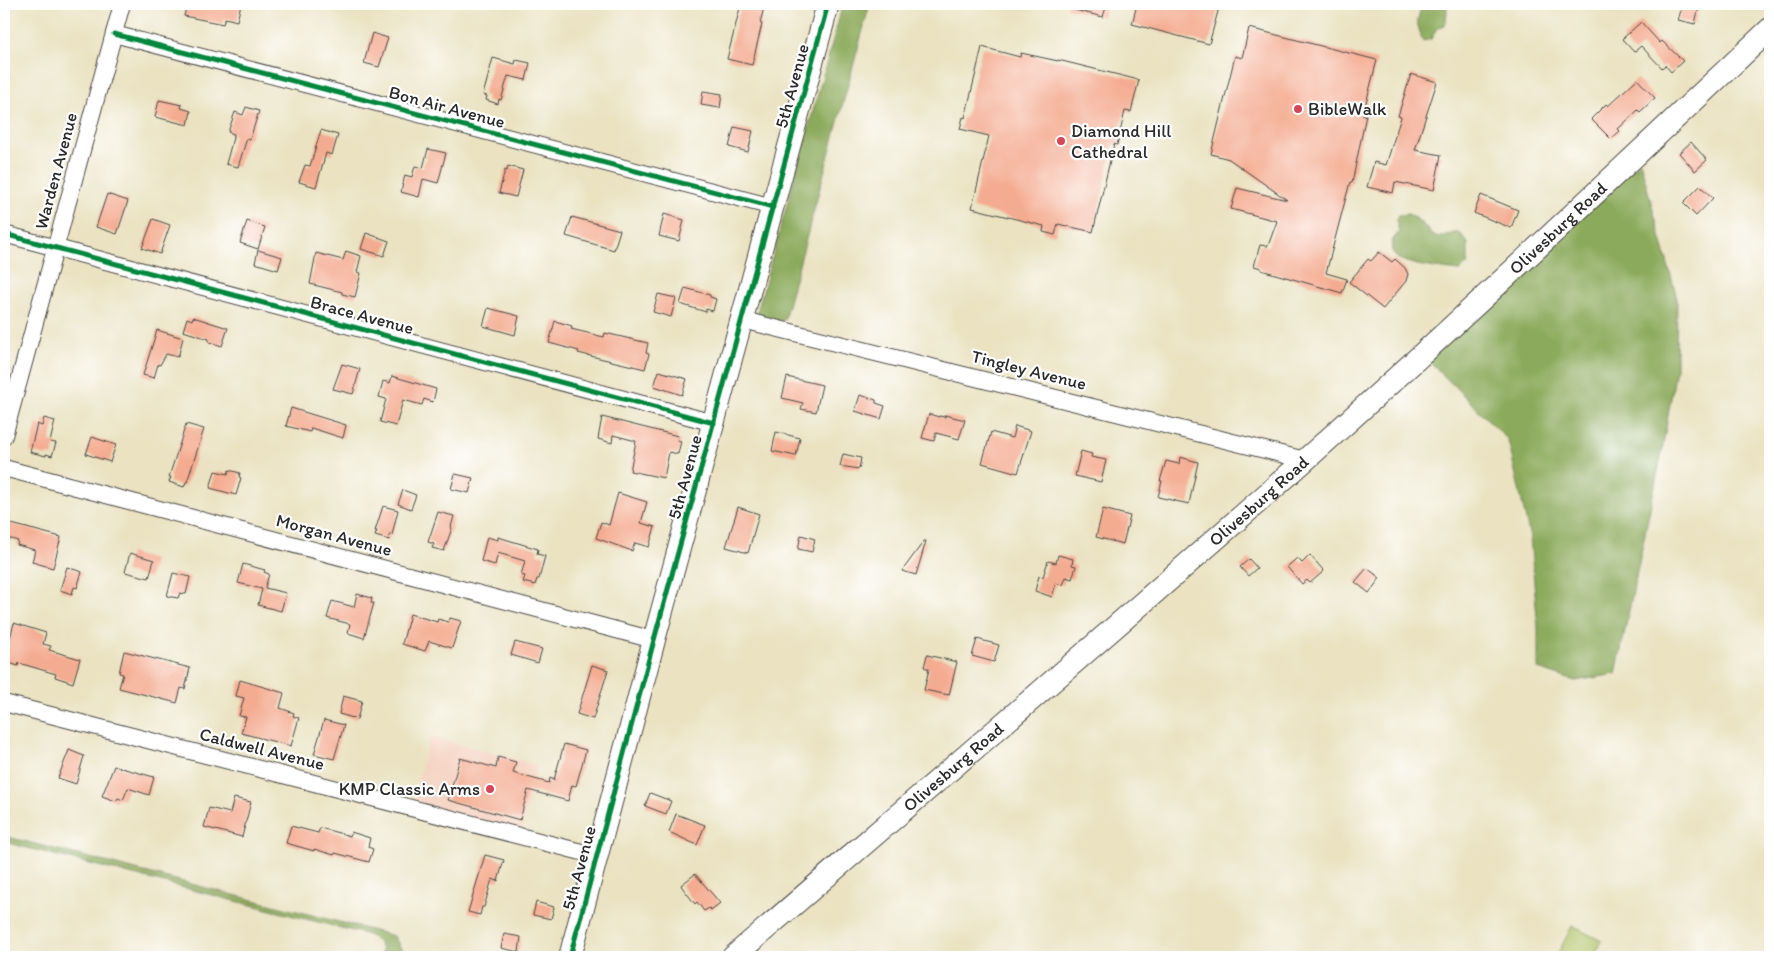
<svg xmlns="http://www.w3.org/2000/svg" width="1774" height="961" viewBox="0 0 1774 961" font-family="Itim,sans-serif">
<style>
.built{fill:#f5d3c1}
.green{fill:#b1c467;stroke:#6e7849}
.forest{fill:#8caa5c;stroke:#5c6a44}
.building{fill:#f4ac91}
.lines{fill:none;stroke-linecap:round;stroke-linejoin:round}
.street-casing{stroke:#484642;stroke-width:18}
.secondary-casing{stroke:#484642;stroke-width:24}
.street{stroke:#fff;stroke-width:16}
.secondary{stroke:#fff;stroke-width:22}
.cycleway-casing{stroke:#fff;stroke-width:8}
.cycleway{stroke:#00873e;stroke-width:5}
.poi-dot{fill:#d1495b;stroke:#fff;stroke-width:2}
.labels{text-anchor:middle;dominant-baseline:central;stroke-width:4.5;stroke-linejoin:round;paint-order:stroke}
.street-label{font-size:18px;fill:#2b2b2b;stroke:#fff}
.poi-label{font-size:18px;fill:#2b2b2b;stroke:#fff;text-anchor:start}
</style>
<rect width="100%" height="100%" fill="#fff"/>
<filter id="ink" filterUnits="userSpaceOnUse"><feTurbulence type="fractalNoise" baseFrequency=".02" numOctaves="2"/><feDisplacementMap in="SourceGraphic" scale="10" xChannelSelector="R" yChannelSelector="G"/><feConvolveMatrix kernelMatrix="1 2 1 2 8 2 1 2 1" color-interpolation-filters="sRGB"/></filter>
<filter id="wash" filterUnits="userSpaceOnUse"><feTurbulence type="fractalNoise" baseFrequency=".0096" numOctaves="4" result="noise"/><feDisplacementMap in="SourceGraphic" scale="20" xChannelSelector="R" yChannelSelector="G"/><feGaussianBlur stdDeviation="1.12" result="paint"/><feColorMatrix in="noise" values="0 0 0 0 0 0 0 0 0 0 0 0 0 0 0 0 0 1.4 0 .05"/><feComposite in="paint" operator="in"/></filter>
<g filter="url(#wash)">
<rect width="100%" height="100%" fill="#eae2c1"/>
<polygon class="built" points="430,737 538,765 521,831 412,803"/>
<polygon class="green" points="1572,926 1602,941 1594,957 1556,957"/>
<g class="forest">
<path d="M843,4H870L784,320C775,324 762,319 757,312Z"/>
<path d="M1422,4H1447C1447,11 1447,17 1445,25L1437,28L1431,39L1423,41C1414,26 1418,19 1422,4Z"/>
<polygon points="1640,161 1677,298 1676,369 1662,451 1616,674 1575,681 1538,669 1538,628 1530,538 1508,440 1428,360"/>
<path d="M1408,214C1422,219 1424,230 1438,237L1459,232L1468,243V263L1460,271C1444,269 1412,266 1399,259C1393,256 1390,248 1392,242C1393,238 1397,235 1399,232L1396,220L1398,215Z"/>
<path d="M4,836L394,936L403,952L404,957H382C383,944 376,938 365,934L4,842Z"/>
</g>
<g id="blocks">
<g class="building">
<polygon points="187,4 241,4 237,21 225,18 223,24 184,16"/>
<polygon points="741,4 765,4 760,23 762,24 752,65 727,59"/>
<polygon points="1067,4 1107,4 1103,17 1067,8"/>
<polygon points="1137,4 1220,4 1209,44 1132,24"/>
<polygon points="1683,4 1699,6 1695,24 1678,20"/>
<polygon points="1641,22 1660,43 1662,41 1683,61 1671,72 1665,65 1662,68 1641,46 1634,52 1622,39"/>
<polygon points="1249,28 1377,60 1363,115 1366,115 1352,183 1350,182 1326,273 1347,279 1342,293 1261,270 1261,268 1254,266 1260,245 1268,246 1277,221 1231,209 1237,188 1287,200 1229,159 1211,154 1235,56 1242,58"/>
<polygon points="372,33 388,38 379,67 364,63"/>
<polygon points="982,47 1020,57 1021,53 1058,61 1058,60 1139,80 1131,112 1125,111 1117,145 1114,144 1093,232 1058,224 1055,235 1043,232 1044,226 972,208 989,136 960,129 963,117 965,118"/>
<polygon points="493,58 515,64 516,60 530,63 526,80 508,76 501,100 499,99 498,104 486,100 487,96 483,95"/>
<polygon points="1411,74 1437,82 1415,150 1441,155 1434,190 1395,182 1393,193 1367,187 1374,162 1386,165 1401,117 1398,116"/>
<polygon points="1637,79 1655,98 1640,112 1638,110 1618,129 1620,131 1611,139 1591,119 1606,104 1608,106"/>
<polygon points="703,91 722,94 720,108 701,105"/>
<polygon points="159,100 182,105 181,108 191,111 188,125 155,117"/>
<polygon points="246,107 259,111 250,139 247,138 238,167 226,164 234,134 228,132 235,112 243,115"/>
<polygon points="734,127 753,131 748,152 729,147"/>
<polygon points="321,130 338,135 332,155 326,153 316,187 299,182 305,165 310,166"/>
<polygon points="1691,142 1707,160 1695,171 1679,153"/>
<polygon points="428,149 446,153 438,183 423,179 419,197 401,192 405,175 412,177 415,166 423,168"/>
<polygon points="508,166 523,170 516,197 499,193 505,170 507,171"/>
<polygon points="1700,186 1713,198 1696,216 1683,203"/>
<polygon points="107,194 128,201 117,234 96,227"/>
<polygon points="1481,195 1518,210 1511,228 1474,213"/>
<polygon points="664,214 684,220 679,241 659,236"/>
<polygon points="572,217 620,230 614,250 566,236"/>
<polygon points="153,219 170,225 160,254 142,248"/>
<polygon points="247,221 265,227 258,249 240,243"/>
<polygon points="366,233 389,241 384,256 361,249"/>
<polygon points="258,250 282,257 278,270 255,263"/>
<polygon points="346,251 361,256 357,272 361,273 355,297 342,294 342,292 310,284 316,253 343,260"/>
<polygon points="1379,252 1392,262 1395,259 1405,268 1408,274 1406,281 1383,309 1349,282 1368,259 1371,261"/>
<polygon points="685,288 710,295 710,297 716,299 713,311 706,309 706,312 680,304"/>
<polygon points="658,294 676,298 671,317 653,312"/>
<polygon points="488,308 519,316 515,335 483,326"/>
<polygon points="193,317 228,328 222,346 209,342 209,339 183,331 187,318 192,320"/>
<polygon points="555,321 572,326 571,329 604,337 605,333 648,343 646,353 649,354 645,369 578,353 579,351 549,343"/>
<polygon points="157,330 183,338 178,357 166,354 160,365 158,364 154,378 143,375"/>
<polygon points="342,364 360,369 353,394 333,389"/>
<polygon points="659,371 687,379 682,395 654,386"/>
<polygon points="392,376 436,389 433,402 424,399 422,405 403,400 396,426 380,422 386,399 379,397 383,381 390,383"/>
<polygon points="787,377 822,385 816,412 801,409 803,403 782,398"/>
<polygon points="860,395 876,400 876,403 885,406 881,419 855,411"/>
<polygon points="291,408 346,425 343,438 311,428 310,432 286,426"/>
<polygon points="929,414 939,417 939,416 945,417 945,415 965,420 959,439 936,433 934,441 922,438"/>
<polygon points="602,417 678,436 677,440 681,441 678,454 669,452 664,478 630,471 636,441 613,435 612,443 598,439"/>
<polygon points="44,418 55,421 50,442 56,443 52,456 46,454 46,456 30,452 37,424 42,426"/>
<polygon points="186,424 204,429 187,482 186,482 184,487 169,482 171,477 169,477"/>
<polygon points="1015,426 1031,431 1018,473 982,463 991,432 1012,438"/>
<polygon points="776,432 800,438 796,456 772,451"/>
<polygon points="92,437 116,445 110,462 86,454"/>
<polygon points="1081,451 1092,454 1091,457 1106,460 1101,482 1075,476"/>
<polygon points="843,454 861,458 859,469 840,466"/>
<polygon points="1180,457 1198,462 1189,504 1158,497 1162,481 1160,481 1166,461 1179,464"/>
<polygon points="229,470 240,473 239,477 241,478 236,495 210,488 215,471 228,474"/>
<polygon points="455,474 473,478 469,493 451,489"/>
<polygon points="403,490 416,495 411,509 398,504"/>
<polygon points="618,493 647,502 641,523 655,527 649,547 635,543 632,551 596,538 601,522 609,525"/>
<polygon points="383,506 398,510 392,535 390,534 389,540 375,536 377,531 375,531"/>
<polygon points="738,507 759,514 748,553 726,547"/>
<polygon points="1103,509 1130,516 1123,544 1096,537"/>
<polygon points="438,512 454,516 451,527 452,528 444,551 432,548 434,544 428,542"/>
<polygon points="4,522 61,537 53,568 32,562 35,550 17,545 18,541 4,537"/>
<polygon points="801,535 815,539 812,552 798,549"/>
<polygon points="487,537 498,540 498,537 538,549 537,554 545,556 539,579 537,579 535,585 523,582 525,576 521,575 525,561 498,553 495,565 481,561"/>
<polygon points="924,541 926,541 916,575 902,571"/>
<polygon points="130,553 154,560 149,578 125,572"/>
<polygon points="1058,555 1073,559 1072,565 1076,566 1072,579 1066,577 1063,585 1056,583 1052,597 1035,591 1039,576 1043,577 1048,561 1056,563"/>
<polygon points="1310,555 1324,571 1310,583 1307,580 1302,584 1287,567 1297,558 1302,563"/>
<polygon points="1249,559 1257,568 1248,576 1240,567"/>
<polygon points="243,564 265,570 264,572 269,574 265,588 286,593 281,611 258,605 262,589 238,583"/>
<polygon points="67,567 82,572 77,588 74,587 72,594 60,590"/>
<polygon points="1367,568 1380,578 1369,593 1355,582"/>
<polygon points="173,573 190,577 186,594 180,593 178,598 167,596"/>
<polygon points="357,594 372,598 371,603 374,603 364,638 348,633 350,624 327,618 332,601 354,607"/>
<polygon points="410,614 437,622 438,619 448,622 450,618 461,621 452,648 429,641 425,651 402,644"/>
<polygon points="14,623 46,633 43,644 51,646 49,650 80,659 73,683 55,677 56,674 19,663 18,666 4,661"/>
<polygon points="977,639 999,645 994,662 972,656"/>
<polygon points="515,642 542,649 538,663 511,655"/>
<polygon points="124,651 190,668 185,689 181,688 177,703 119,688 123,674 119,673"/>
<polygon points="927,655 957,662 949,695 924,690 929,669 924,667"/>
<polygon points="592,665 608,670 593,719 577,714"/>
<polygon points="240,680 284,693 280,708 294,713 293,716 299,718 291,746 241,733 246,717 239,716 244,698 236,696"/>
<polygon points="343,696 362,701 357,719 339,714"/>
<polygon points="324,720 344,725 334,759 314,754"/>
<polygon points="564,744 586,750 576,786 572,785 568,801 528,790 520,820 448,800 460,758 496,768 498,757 516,762 513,773 549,783 550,778 554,780"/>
<polygon points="69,750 84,756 76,784 58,778"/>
<polygon points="114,766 154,777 149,795 128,788 123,800 118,798 116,801 102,796"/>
<polygon points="650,793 671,801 666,814 645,806"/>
<polygon points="234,798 251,802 242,837 204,827 209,808 230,813"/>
<polygon points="676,814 705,825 697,845 669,832"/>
<polygon points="291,826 318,833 320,828 350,836 351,832 370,838 368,847 373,849 369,862 335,853 334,855 314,849 314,851 286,843"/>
<polygon points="485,855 504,860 498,881 492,879 484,907 482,907 480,915 468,912"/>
<polygon points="695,874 720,903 711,910 709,908 704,911 697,902 695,904 682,887 681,885"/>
<polygon points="536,902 554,907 551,919 533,915"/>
<polygon points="504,934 521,937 519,952 501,948"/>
</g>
</g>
</g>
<g filter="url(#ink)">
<use href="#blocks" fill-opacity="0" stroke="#484642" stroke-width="1"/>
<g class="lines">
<g class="street-casing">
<g id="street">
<polyline points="114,34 773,207"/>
<polyline points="4,234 714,423"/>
<polyline points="743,320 1305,460"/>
<polyline points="4,436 122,4"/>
<polyline points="4,468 654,640"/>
<polyline points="4,703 597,856"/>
</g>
</g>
<g class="secondary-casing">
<g id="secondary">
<polyline points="570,957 654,640 828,4"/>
<path id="s1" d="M733,957C923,793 1115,629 1303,462C1462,320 1616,174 1770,29"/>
</g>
</g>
<use href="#street" class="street"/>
<use href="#secondary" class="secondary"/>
<g class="cycleway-casing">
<g id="cycleway">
<polyline points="114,34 773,207"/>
<polyline points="4,234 714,423"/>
<polyline points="570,957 654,640 828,4"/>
</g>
</g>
<use href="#cycleway" class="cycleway"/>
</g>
</g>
<g class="poi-dot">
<circle cx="1298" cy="109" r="5"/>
<circle cx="1061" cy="141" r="5"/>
<circle cx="490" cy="789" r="5"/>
</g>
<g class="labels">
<g class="street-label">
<text transform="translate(792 86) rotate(-75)">5th Avenue</text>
<text transform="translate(447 107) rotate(15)">Bon Air Avenue</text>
<text transform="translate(56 171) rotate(-75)">Warden Avenue</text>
<text stroke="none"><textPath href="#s1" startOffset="1101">Olivesburg Road</textPath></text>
<text transform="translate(362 315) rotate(15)">Brace Avenue</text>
<text transform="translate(1029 370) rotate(14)">Tingley Avenue</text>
<text transform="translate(685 477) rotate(-75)">5th Avenue</text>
<text stroke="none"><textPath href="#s1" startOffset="696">Olivesburg Road</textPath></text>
<text transform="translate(334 535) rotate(15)">Morgan Avenue</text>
<text transform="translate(262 749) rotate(14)">Caldwell Avenue</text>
<text stroke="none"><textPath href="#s1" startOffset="291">Olivesburg Road</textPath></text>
<text transform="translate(579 868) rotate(-75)">5th Avenue</text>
</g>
<g class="poi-label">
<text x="1308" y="109">BibleWalk</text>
<text x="1071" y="131">Diamond Hill<tspan x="1071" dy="21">Cathedral</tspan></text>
<text x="480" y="789" text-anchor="end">KMP Classic Arms</text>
</g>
</g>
<rect width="1774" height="961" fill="none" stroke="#fff" stroke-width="20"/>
</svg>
